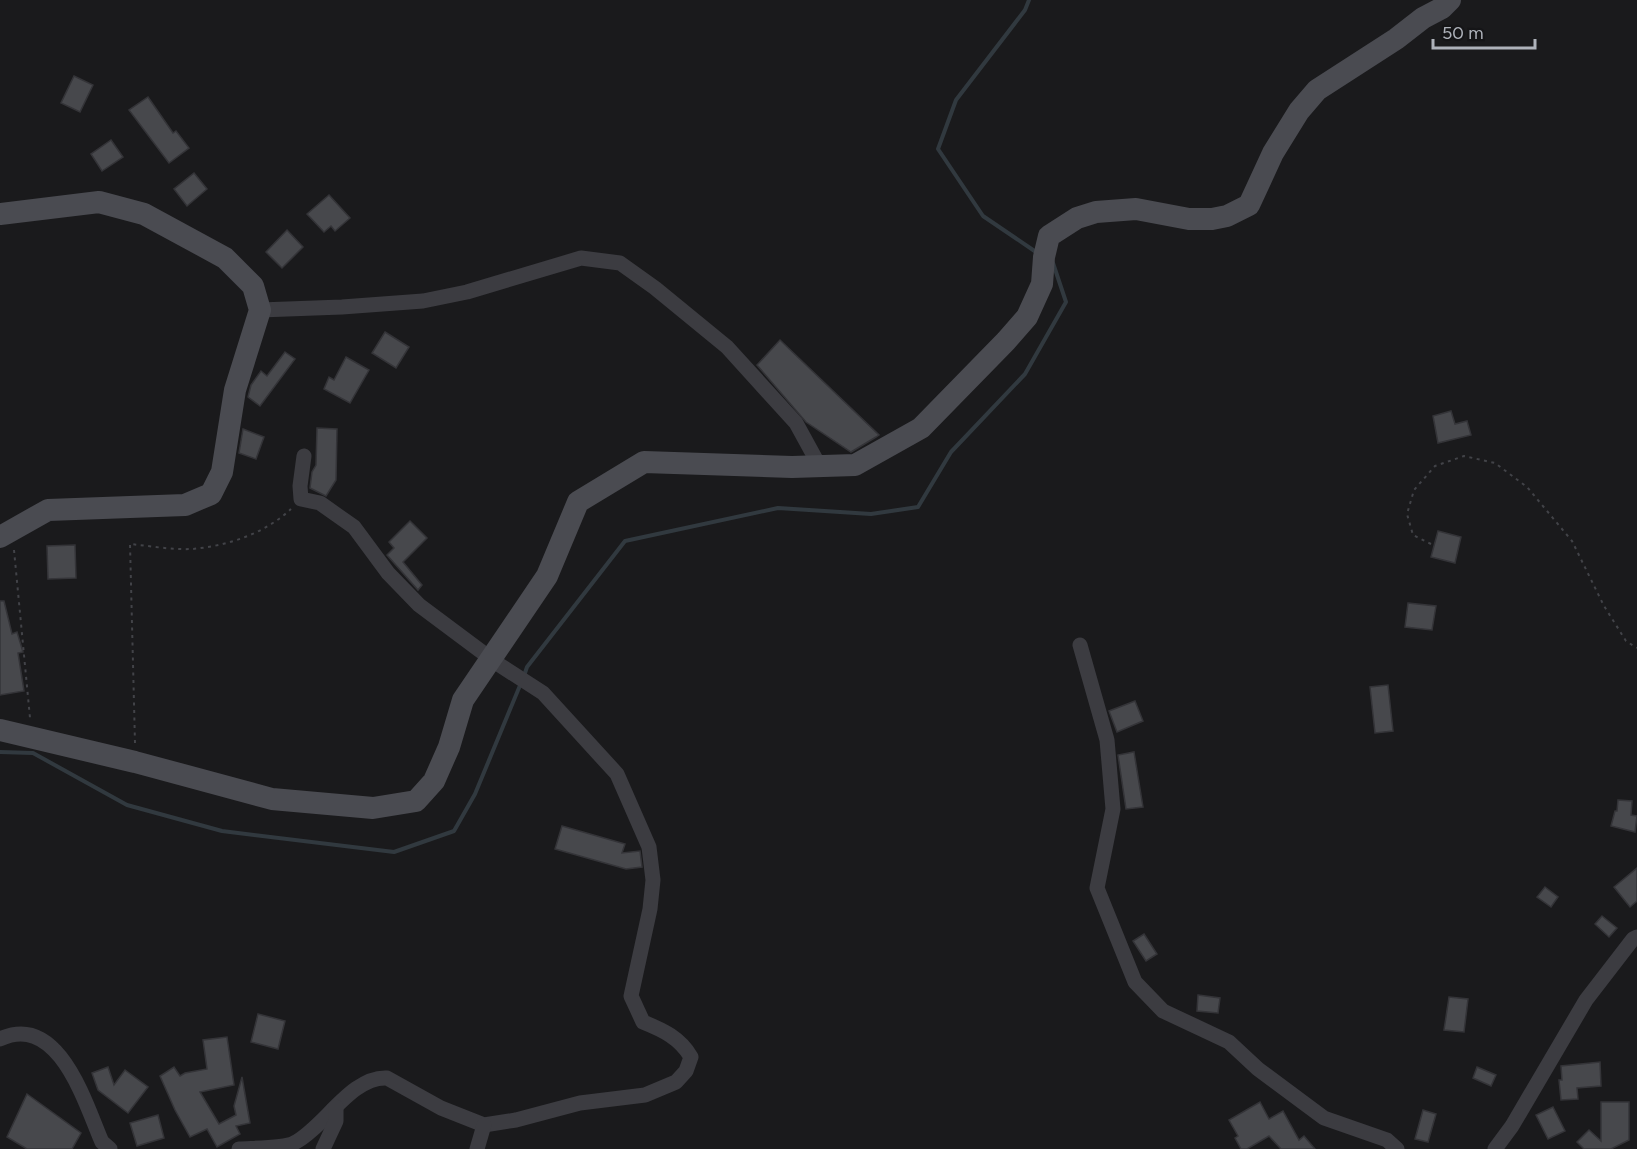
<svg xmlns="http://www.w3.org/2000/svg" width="1637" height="1149" viewBox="0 0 1637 1149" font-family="Figtree,sans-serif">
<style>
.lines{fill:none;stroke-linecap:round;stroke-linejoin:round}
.stream{stroke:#31393f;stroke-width:4}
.building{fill:#47484c;stroke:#343438;stroke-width:1.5}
.path{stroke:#424348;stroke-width:2;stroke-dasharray:3 4.5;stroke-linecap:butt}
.street{stroke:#3c3c41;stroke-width:15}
.secondary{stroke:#4a4b51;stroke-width:22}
</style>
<rect width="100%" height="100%" fill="#1a1a1c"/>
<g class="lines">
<g class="stream">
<polyline points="1029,0 1025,10 956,100 938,149 983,216 1036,252"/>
<polyline points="524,676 527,667 625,541 778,508 871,514 918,507 951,452 1025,374 1066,302 1053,263"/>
<polyline points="0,752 33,753 127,805 222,831 394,852 454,831 475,794 521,683"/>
</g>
</g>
<g class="building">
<polygon points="74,76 93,85 80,112 61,103"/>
<polygon points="148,97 173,133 176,131 189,148 169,163 129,110"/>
<polygon points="111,140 123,157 102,171 91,154"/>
<polygon points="194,173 207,189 187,206 174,189"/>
<polygon points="329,195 350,218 335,231 331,226 324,232 307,214"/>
<polygon points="287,230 303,247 282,268 266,252"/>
<polygon points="385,332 409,347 396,368 372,353"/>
<polygon points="780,340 879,435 876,437 851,452 806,422 757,365"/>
<polygon points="285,352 295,359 260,406 248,397 251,385 261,371 267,376"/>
<polygon points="346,357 369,370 350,403 324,389 329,377 334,380"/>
<polygon points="1451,411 1455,424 1467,421 1471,435 1438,443 1433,416"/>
<polygon points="317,428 337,429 336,480 326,496 310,488 312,472 316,465"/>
<polygon points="243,429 264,437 256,459 239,453"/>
<polygon points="410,521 427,538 403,562 422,585 418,590 387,555 394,548 389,542"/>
<polygon points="1438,531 1461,537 1455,563 1431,557"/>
<polygon points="75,545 76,578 48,579 47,546"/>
<polygon points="0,601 4,601 12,634 17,632 23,652 18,653 24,691 0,695"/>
<polygon points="1408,603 1436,606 1432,630 1405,627"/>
<polygon points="1388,685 1393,731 1375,733 1370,687"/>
<polygon points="1135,701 1143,721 1117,732 1109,711"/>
<polygon points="1134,752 1143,807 1126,809 1118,755"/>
<polygon points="1618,800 1632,801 1631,815 1637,816 1635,832 1611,826 1615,811 1617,811"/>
<polygon points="562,826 625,844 622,853 640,851 642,867 626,869 555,849"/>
<polygon points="1637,868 1637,901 1630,907 1614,887"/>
<polygon points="1545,887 1558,897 1551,907 1537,897"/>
<polygon points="1602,916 1617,928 1609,937 1595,924"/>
<polygon points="1144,934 1157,954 1146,961 1133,941"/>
<polygon points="1198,995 1220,998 1218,1013 1197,1011"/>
<polygon points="1449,997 1468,999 1464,1032 1444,1030"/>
<polygon points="258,1014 285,1021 278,1049 251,1042"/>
<polygon points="227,1037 234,1085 200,1092 219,1124 236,1115 234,1106 242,1077 250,1123 236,1126 240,1134 217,1147 207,1129 190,1137 175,1110 160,1076 174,1067 180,1076 185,1073 207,1069 203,1040"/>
<polygon points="1600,1062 1601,1086 1577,1088 1578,1099 1561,1100 1559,1080 1562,1080 1561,1066"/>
<polygon points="108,1067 114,1085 125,1070 148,1087 128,1113 98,1090 92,1073"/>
<polygon points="1477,1067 1496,1075 1491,1086 1473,1078"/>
<polygon points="27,1094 81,1133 72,1149 27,1149 7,1137"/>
<polygon points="1260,1102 1269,1119 1283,1111 1299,1140 1304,1136 1315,1149 1281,1149 1269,1136 1247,1149 1241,1149 1235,1138 1238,1136 1229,1120"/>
<polygon points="1601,1102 1629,1102 1629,1140 1611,1149 1584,1149 1577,1142 1589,1130 1601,1141"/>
<polygon points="1553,1107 1565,1131 1548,1139 1536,1115"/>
<polygon points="1423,1110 1436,1114 1428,1142 1415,1139"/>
<polygon points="158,1115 164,1138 137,1146 130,1123"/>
</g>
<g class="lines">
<g class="path">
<polyline points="1431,544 1413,535 1407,514 1414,490 1435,466 1464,456 1495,463 1527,487 1572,541 1604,606 1626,641 1637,648"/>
<polyline points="14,550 30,718"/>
<path d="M135,743L130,544C150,546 172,550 192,549C227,546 264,534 291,509"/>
</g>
<g class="street">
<polyline points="260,310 342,307 423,301 467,292 581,258 620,263 655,288 727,347 796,423 819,465"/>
<polyline points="1080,645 1107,740 1113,809 1097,888 1135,982 1163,1011 1229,1042 1258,1069 1324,1118 1387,1140 1397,1149"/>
<path d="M0,1039C59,1012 85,1103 102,1142L110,1149"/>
<path d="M239,1149C252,1148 285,1148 294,1143C324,1128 351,1076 387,1078L441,1108L484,1125L516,1120L580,1103L645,1095L676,1082L686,1071L691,1057C680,1038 663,1030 643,1022L631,996L650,909L653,880L649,847L617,774L543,693L498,664L419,605L388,573L354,527L320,503L301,499L300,486L304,456"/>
<polyline points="323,1149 336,1121 336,1107"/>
<polyline points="477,1149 484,1125"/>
<polyline points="1495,1149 1512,1126 1586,1000 1633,939 1637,937"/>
</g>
<g class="secondary">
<polyline points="0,214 99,202 144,214 225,258 253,286 260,310 235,390 222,472 211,494 185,505 48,510 0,537"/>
<polyline points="0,730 135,762 272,799 373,808 416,801 434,781 449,747 463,700 547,576 578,502 644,462 792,467 855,465 921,428 1006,341 1027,317 1042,284 1044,257 1049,236 1077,218 1096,212 1136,209 1189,219 1212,219 1227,216 1249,205 1273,153 1299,111 1317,90 1396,39 1423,18 1442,8 1450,0"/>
</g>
</g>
<path d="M1433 39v9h102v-9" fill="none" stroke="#aeb2ba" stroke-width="3"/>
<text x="1442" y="39" font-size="18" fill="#aeb2ba" stroke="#151517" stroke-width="4.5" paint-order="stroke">50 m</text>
</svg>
